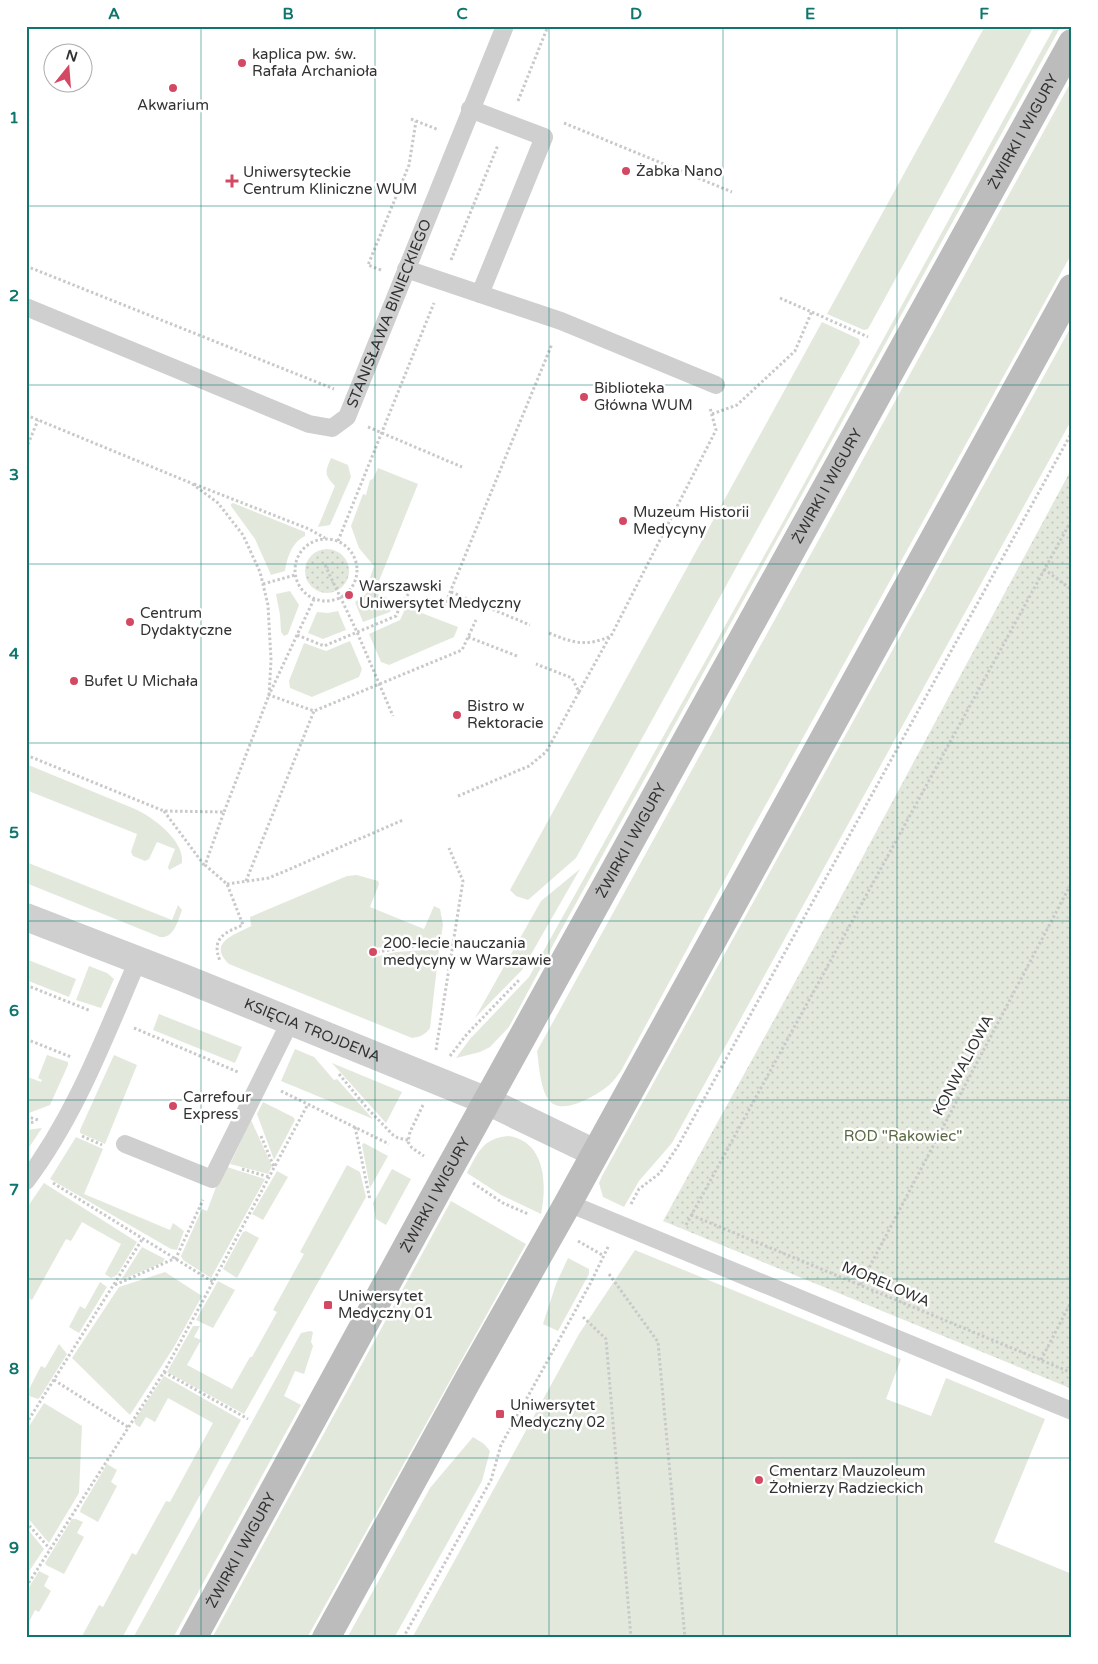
<svg xmlns="http://www.w3.org/2000/svg" width="1098" height="1664" viewBox="0 0 1098 1664" font-family="'Varela Round',sans-serif">
<style>
.green{fill:#e3e8dc}
.garden{fill:url(#garden-dots)}
.lines{fill:none;stroke-linecap:round;stroke-linejoin:round}
.path{stroke:#c9c9c9;stroke-width:3;stroke-dasharray:2.5 2.5;stroke-linecap:butt}
.service{stroke:#cfcfcf;stroke-width:18}
.minor{stroke:#cfcfcf;stroke-width:28}
.secondary{stroke:#bcbcbc;stroke-width:28}
.grid{fill:none;stroke:#0f766e;stroke-width:1;stroke-opacity:0.55}
.poi-dot{fill:#d34963;stroke:#fff;stroke-width:2}
.labels{text-anchor:middle;dominant-baseline:central;stroke-width:5;stroke-linejoin:round;paint-order:stroke}
.poi-label{font-size:15px;fill:#323232;stroke:#fff;text-anchor:start}
.street-label{font-size:15px;fill:#323232;stroke:#fff}
.park-label{font-size:15px;fill:#596943;stroke:#fff}
.neatline{fill:none;stroke:#0f766e;stroke-width:2}
.grid-label{font-size:16px;text-anchor:middle;font-weight:bold;fill:#0f766e}
</style>
<defs>
<pattern id="garden-dots" width="8" height="8" patternUnits="userSpaceOnUse" patternTransform="scale(1.25)"><rect width="8" height="8" fill="#e3e8dc"/><path d="M2 2h.1M6 6h.1" fill="none" stroke="#c3c7bd" stroke-width="1.8" stroke-linecap="round"/></pattern>
</defs>
<rect width="100%" height="100%" fill="#fff"/>
<g class="green">
<polygon points="985,26 1034,26 868,329 864,330 827,314"/>
<polygon points="1055,26 1061,26 559,934 509,1027 490,1047 480,1052 456,1058 470,1039 529,977 783,522"/>
<path d="M1072,80V253L754,826L621,1071C617,1076 613,1082 608,1086C597,1095 561,1117 549,1100C540,1089 539,1064 537,1051Z"/>
<polygon points="822,322 859,339 860,343 576,858 528,900 516,896 510,890"/>
<polygon points="1072,325 1072,419 672,1143 639,1181 624,1207 603,1197 599,1183 602,1176"/>
<path d="M331,458L348,465L351,477L330,525L318,527L335,486C324,475 325,472 331,458Z"/>
<polygon points="378,468 418,484 379,581 370,578 374,566 359,548 351,526 363,494 366,495 370,480 373,479"/>
<path d="M233,503L305,532V536C292,542 287,558 285,571L271,575L255,539L231,506V504Z"/>
<polygon points="369,589 375,591 375,593 395,601 390,612 363,622 355,602 365,595"/>
<polygon points="290,591 299,605 288,634 284,636 281,632 280,615 276,594"/>
<polygon points="406,607 458,627 454,637 389,665 381,662 369,634 400,620"/>
<polygon points="338,611 346,630 323,639 308,633 317,612 328,613"/>
<polygon points="350,641 362,669 359,677 312,697 290,688 289,681 304,643 326,651"/>
<path d="M26,764L135,809C153,817 185,841 182,863L169,870L168,867L175,849L157,842L149,859L145,861L133,856L131,852L137,834L26,790Z"/>
<path d="M26,862L172,920L178,905L182,910C178,920 174,939 160,937L26,883Z"/>
<polygon points="580,869 522,970 475,1018 541,901"/>
<path d="M357,875L378,881L379,884L370,907L424,929L434,906L440,909L443,925L441,937L392,947L370,948L374,957L396,952L439,949L430,1028C425,1035 420,1037 412,1038L229,964C207,943 234,935 251,926L250,917L347,876Z"/>
<polygon points="26,959 76,979 69,997 26,980"/>
<polygon points="89,966 107,973 114,979 101,1008 76,1000"/>
<polygon points="159,1014 242,1047 235,1063 153,1030"/>
<polygon points="295,1049 314,1057 334,1080 337,1079 373,1119 281,1081"/>
<polygon points="47,1055 68,1062 68,1065 50,1105 29,1113 26,1112 26,1082 28,1077 41,1082 42,1080 38,1078"/>
<polygon points="114,1055 137,1065 105,1144 80,1133 80,1130"/>
<polygon points="332,1063 402,1092 386,1123"/>
<polygon points="263,1102 293,1117 295,1120 274,1160 257,1114"/>
<polygon points="251,1120 272,1166 268,1174 230,1164"/>
<polygon points="42,1128 26,1152 26,1130"/>
<path d="M509,1136C546,1142 547,1185 541,1214L501,1195L467,1173C478,1152 483,1138 509,1136Z"/>
<polygon points="76,1137 103,1149 84,1194 170,1230 173,1223 184,1231 177,1250 171,1249 50,1179"/>
<polygon points="364,1143 388,1156 370,1188 362,1145"/>
<polygon points="347,1165 360,1172 366,1197 244,1414 167,1372 193,1326 200,1326 194,1337 201,1340 187,1365 232,1389 250,1357 252,1357 277,1312 273,1310 304,1254 300,1252"/>
<polygon points="224,1166 265,1179 211,1278 183,1260 181,1256 202,1209 207,1211"/>
<polygon points="392,1169 411,1179 386,1225 376,1219 373,1203"/>
<polygon points="277,1171 288,1177 263,1220 252,1214"/>
<polygon points="44,1183 137,1242 117,1275 111,1278 105,1274 121,1244 82,1222 71,1241 66,1239 32,1300 28,1298 26,1301 26,1209"/>
<polygon points="451,1201 526,1244 307,1638 212,1638"/>
<polygon points="246,1231 259,1238 237,1278 223,1269 243,1232"/>
<polygon points="142,1247 165,1259 162,1263 121,1280"/>
<polygon points="635,1250 901,1359 886,1399 931,1416 946,1378 1045,1419 994,1542 1072,1574 1072,1638 412,1638 579,1334"/>
<polygon points="568,1258 589,1269 589,1274 558,1331 543,1324 556,1284"/>
<polygon points="165,1272 202,1296 174,1347 130,1415 72,1358 119,1287"/>
<polygon points="218,1281 235,1290 213,1328 196,1320"/>
<polygon points="100,1282 107,1287 79,1333 69,1327 80,1306 85,1309"/>
<polygon points="310,1331 313,1332 311,1342 313,1346 304,1374 295,1371 284,1396 301,1405 173,1638 133,1638 301,1333"/>
<polygon points="59,1344 67,1354 40,1397 38,1399 26,1395 41,1366 45,1368"/>
<polygon points="164,1376 241,1420 122,1638 81,1638 99,1605 103,1607 132,1553 136,1555 166,1501 170,1502 213,1423 168,1398 155,1422 146,1417 140,1427 136,1425 134,1421"/>
<polygon points="44,1403 82,1426 79,1493 49,1543 26,1516 26,1431"/>
<polygon points="473,1437 484,1444 490,1451 482,1481 394,1638 347,1638 430,1488"/>
<polygon points="107,1464 117,1470 111,1482 117,1486 98,1522 80,1512 81,1508"/>
<polygon points="72,1519 76,1519 83,1522 77,1533 84,1537 64,1574 46,1565 45,1563"/>
<polygon points="26,1527 44,1549 26,1576"/>
<polygon points="39,1571 49,1576 44,1586 51,1591 39,1612 35,1610 27,1626 26,1592"/>
</g>
<g class="garden">
<polygon points="1072,468 1072,1389 663,1221 812,951"/>
<circle cx="327" cy="571" r="22"/>
</g>
<g class="lines">
<g class="path">
<polyline points="518,101 548,26"/>
<polyline points="411,119 439,130"/>
<polyline points="564,123 732,192"/>
<polyline points="451,260 498,145"/>
<polyline points="26,266 334,389"/>
<polyline points="381,270 368,265 409,165 416,121"/>
<polyline points="780,298 868,337"/>
<polyline points="712,414 737,405 795,351 812,311"/>
<polyline points="26,415 191,483 218,503 243,535 260,572 268,605 271,660 269,695 224,812"/>
<polyline points="368,427 462,467"/>
<polyline points="26,449 38,420"/>
<polyline points="194,484 309,529 325,538"/>
<circle cx="326" cy="570" r="31"/>
<polyline points="338,541 434,303"/>
<polyline points="325,565 357,632 393,716"/>
<polyline points="1044,569 1072,590"/>
<polyline points="263,584 295,575"/>
<polyline points="451,592 530,625"/>
<polyline points="314,599 297,635 324,646 396,616 401,604 409,593"/>
<polyline points="444,607 552,344"/>
<path d="M549,633C573,643 586,647 611,636L716,430L710,408"/>
<polyline points="297,635 269,695 314,711 462,650 476,620"/>
<polyline points="468,637 517,656"/>
<polyline points="579,692 610,636"/>
<path d="M26,755L164,811L224,812L205,865L227,884L243,925C224,933 211,938 220,961"/>
<polyline points="458,796 529,766 546,752 579,692 572,678 536,664"/>
<polyline points="164,811 204,865"/>
<polyline points="246,881 314,711"/>
<polyline points="227,884 269,878 403,820"/>
<polyline points="377,952 440,942 452,944"/>
<polyline points="26,985 91,1011"/>
<polyline points="134,1028 238,1072"/>
<polyline points="26,1039 71,1057"/>
<polyline points="436,1050 463,881 449,848"/>
<polyline points="450,1056 467,1034 520,979"/>
<polyline points="339,1074 367,1108 393,1135 398,1138 408,1140"/>
<polyline points="281,1091 389,1144"/>
<polyline points="423,1105 410,1132 408,1142 412,1148 424,1156"/>
<polyline points="26,1116 38,1120"/>
<polyline points="26,1123 36,1122"/>
<polyline points="355,1127 370,1200"/>
<polyline points="82,1136 102,1145"/>
<polyline points="261,1136 274,1167"/>
<polyline points="242,1169 269,1177"/>
<polyline points="53,1183 213,1282 308,1104"/>
<polyline points="473,1183 503,1203 528,1214"/>
<polyline points="631,1204 639,1189 660,1173 678,1146 1072,432"/>
<polyline points="691,1215 1072,1373"/>
<polyline points="686,1225 1072,519"/>
<polyline points="578,1241 604,1256"/>
<polyline points="609,1274 658,1342 685,1638"/>
<polyline points="115,1285 176,1258 203,1200"/>
<polyline points="860,1285 1072,882"/>
<polyline points="583,1317 606,1339 631,1638"/>
<polyline points="1041,1360 1072,1300"/>
<polyline points="164,1372 248,1419"/>
<polyline points="54,1380 128,1427"/>
<polyline points="26,1424 143,1238"/>
<polyline points="26,1522 50,1549"/>
<polyline points="26,1587 164,1372 213,1282"/>
<polyline points="403,1638 491,1480 501,1445 590,1284 609,1245"/>
</g>
<g class="service">
<polyline points="470,109 544,137 480,294"/>
<polyline points="406,269 561,321 716,385"/>
<path id="s1" d="M26,307L309,424L332,428L347,417L505,26"/>
<polyline points="125,1144 212,1179 290,1022"/>
<path d="M26,1181C76,1115 105,1036 138,960"/>
<polyline points="568,1203 1072,1411"/>
</g>
<path class="minor" id="s2" d="M26,917L184,978L487,1101L595,1153"/>
<g class="secondary">
<path id="s3" d="M193,1638L441,1184L1072,43"/>
<polyline points="326,1638 469,1378 568,1203 1072,288"/>
</g>
</g>
<path class="grid" d="M201,26V1638M375,26V1638M549,26V1638M723,26V1638M897,26V1638M26,206H1072M26,385H1072M26,564H1072M26,743H1072M26,921H1072M26,1100H1072M26,1279H1072M26,1458H1072"/>
<g class="poi-dot">
<circle cx="242" cy="63" r="5"/>
<circle cx="173" cy="88" r="5"/>
<circle cx="626" cy="171" r="5"/>
<path d="M229.5 173.5h5v5h5v5h-5v5h-5v-5h-5v-5h5z"/>
<circle cx="584" cy="397" r="5"/>
<circle cx="623" cy="521" r="5"/>
<circle cx="349" cy="595" r="5"/>
<circle cx="130" cy="622" r="5"/>
<circle cx="74" cy="681" r="5"/>
<circle cx="457" cy="715" r="5"/>
<circle cx="373" cy="952" r="5"/>
<circle cx="173" cy="1106" r="5"/>
<rect x="323" y="1300" width="10" height="10" rx="2.5"/>
<rect x="495" y="1409" width="10" height="10" rx="2.5"/>
<circle cx="759" cy="1480" r="5"/>
</g>
<g class="labels">
<g class="poi-label">
<text x="252" y="54">kaplica pw. św.<tspan x="252" dy="17">Rafała Archanioła</tspan></text>
<text x="173" y="105" text-anchor="middle">Akwarium</text>
<text x="636" y="171">Żabka Nano</text>
<text x="243" y="172">Uniwersyteckie<tspan x="243" dy="17">Centrum Kliniczne WUM</tspan></text>
<text x="594" y="388">Biblioteka<tspan x="594" dy="17">Główna WUM</tspan></text>
<text x="633" y="512">Muzeum Historii<tspan x="633" dy="17">Medycyny</tspan></text>
<text x="359" y="586">Warszawski<tspan x="359" dy="17">Uniwersytet Medyczny</tspan></text>
<text x="140" y="613">Centrum<tspan x="140" dy="17">Dydaktyczne</tspan></text>
<text x="84" y="681">Bufet U Michała</text>
<text x="467" y="706">Bistro w<tspan x="467" dy="17">Rektoracie</tspan></text>
<text x="383" y="943">200-lecie nauczania<tspan x="383" dy="17">medycyny w Warszawie</tspan></text>
<text x="183" y="1097">Carrefour<tspan x="183" dy="17">Express</tspan></text>
<text x="338" y="1296">Uniwersytet<tspan x="338" dy="17">Medyczny 01</tspan></text>
<text x="510" y="1405">Uniwersytet<tspan x="510" dy="17">Medyczny 02</tspan></text>
<text x="769" y="1471">Cmentarz Mauzoleum<tspan x="769" dy="17">Żołnierzy Radzieckich</tspan></text>
</g>
<g class="street-label">
<text stroke="none"><textPath href="#s3" startOffset="1720">ŻWIRKI I WIGURY</textPath></text>
<text stroke="none"><textPath href="#s1" startOffset="460">STANISŁAWA BINIECKIEGO</textPath></text>
<text stroke="none"><textPath href="#s3" startOffset="1315">ŻWIRKI I WIGURY</textPath></text>
<text stroke="none"><textPath href="#s3" startOffset="910">ŻWIRKI I WIGURY</textPath></text>
<text stroke="none"><textPath href="#s2" startOffset="308">KSIĘCIA TROJDENA</textPath></text>
<text transform="translate(963 1065) rotate(-62)">KONWALIOWA</text>
<text stroke="none"><textPath href="#s3" startOffset="505">ŻWIRKI I WIGURY</textPath></text>
<text transform="translate(886 1284) rotate(23)">MORELOWA</text>
<text stroke="none"><textPath href="#s3" startOffset="100">ŻWIRKI I WIGURY</textPath></text>
</g>
<g class="park-label">
<text x="903" y="1136">ROD "Rakowiec"</text>
</g>
</g>
<rect width="1098" height="1664" fill="none" stroke="#ffffff" stroke-width="55"/>
<g transform="translate(68 68) rotate(17)"><circle r="24" fill="#ffffff" stroke="#adadad"/>
<path d="M0-4L9 19L0 12L-9 19Z" fill="#d34963"/>
<text y="-8" font-size="14" font-weight="bold" text-anchor="middle" fill="#323232">N</text>
</g>
<rect x="28" y="28" width="1042" height="1608" class="neatline"/>
<g class="grid-label">
<text x="114" y="19">A</text>
<text x="288" y="19">B</text>
<text x="462" y="19">C</text>
<text x="636" y="19">D</text>
<text x="810" y="19">E</text>
<text x="984" y="19">F</text>
<text x="14" y="123">1</text>
<text x="14" y="301">2</text>
<text x="14" y="480">3</text>
<text x="14" y="659">4</text>
<text x="14" y="838">5</text>
<text x="14" y="1016">6</text>
<text x="14" y="1195">7</text>
<text x="14" y="1374">8</text>
<text x="14" y="1553">9</text>
</g>
</svg>
